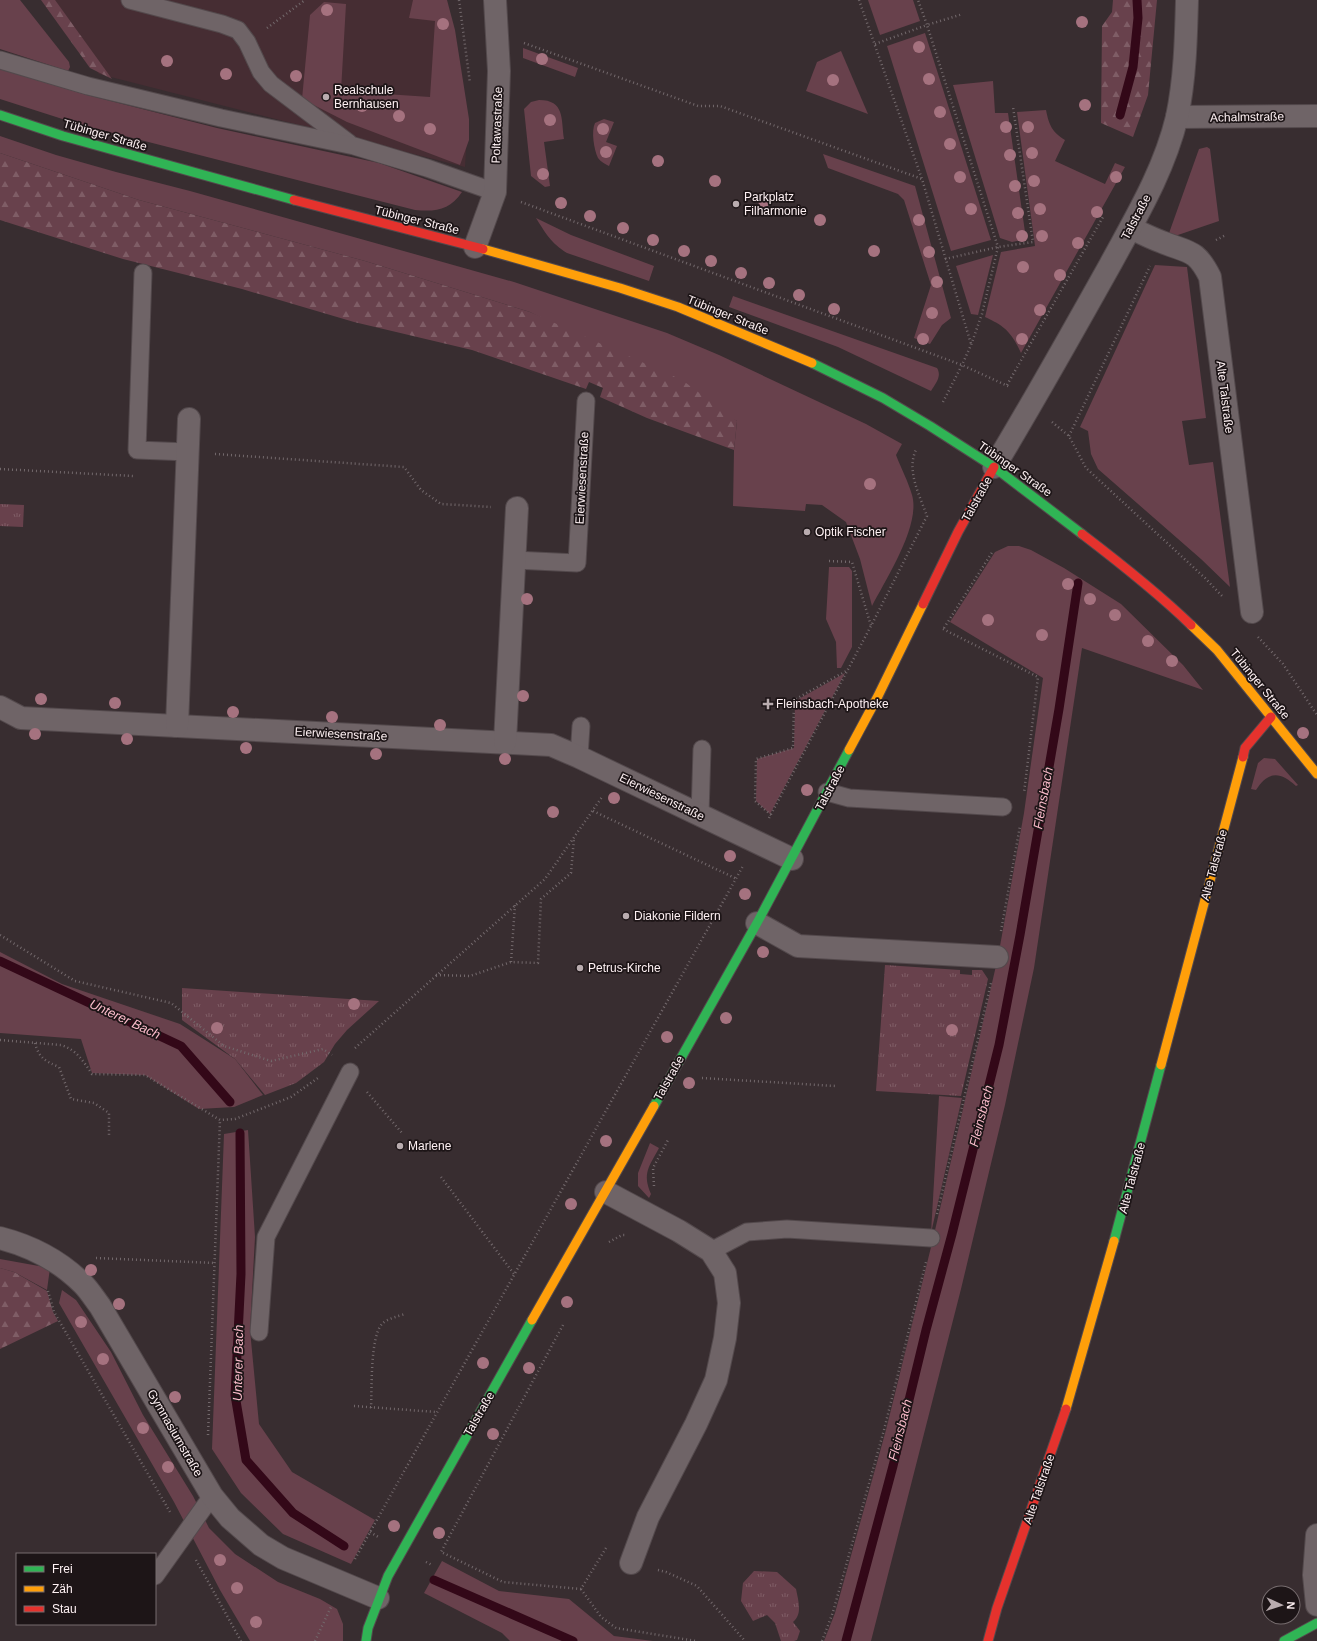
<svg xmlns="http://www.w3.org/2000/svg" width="1317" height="1641" viewBox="0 0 1317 1641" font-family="Arial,sans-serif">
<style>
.built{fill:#462d33}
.grass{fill:#68414c}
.forest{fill:url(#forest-firs)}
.park{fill:url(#park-tufts)}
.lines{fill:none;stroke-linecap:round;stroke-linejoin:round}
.stream{stroke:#330818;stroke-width:9}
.lane-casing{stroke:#53494c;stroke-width:19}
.street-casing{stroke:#53494c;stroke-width:24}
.fast-casing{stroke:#53494c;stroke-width:11}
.slow-casing{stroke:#53494c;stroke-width:11}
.jam-casing{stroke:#53494c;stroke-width:11}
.path{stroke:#73696c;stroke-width:2.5;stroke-dasharray:1 3;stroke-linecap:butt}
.lane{stroke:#6f6467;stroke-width:17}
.street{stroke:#6f6467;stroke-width:22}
.fast{stroke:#30b455;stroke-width:9}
.slow{stroke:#ff9f0a;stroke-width:9}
.jam{stroke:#e5322d;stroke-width:9}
.tree{fill:#a5727f}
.poi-dot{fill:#b9acaf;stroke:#1d1517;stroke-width:1.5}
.labels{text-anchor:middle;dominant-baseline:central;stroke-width:3.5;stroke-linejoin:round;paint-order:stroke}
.poi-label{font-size:12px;fill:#fef1f3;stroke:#1d1517;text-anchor:start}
.street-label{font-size:12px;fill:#fef1f3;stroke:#1d1517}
.water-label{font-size:13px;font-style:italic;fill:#fabbca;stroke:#1d1517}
</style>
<defs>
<pattern id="forest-firs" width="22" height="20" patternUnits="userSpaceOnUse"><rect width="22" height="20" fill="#68414c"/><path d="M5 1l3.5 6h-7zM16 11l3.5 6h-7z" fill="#7f5d66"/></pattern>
<pattern id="park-tufts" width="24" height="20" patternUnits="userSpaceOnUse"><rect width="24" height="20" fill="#68414c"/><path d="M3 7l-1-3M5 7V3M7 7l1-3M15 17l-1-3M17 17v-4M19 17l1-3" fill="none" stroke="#7f5d66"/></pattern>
</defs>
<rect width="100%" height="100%" fill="#382d30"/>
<polygon class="built" points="44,0 447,0 468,119 465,167 99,74"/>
<g class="grass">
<polygon points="0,0 20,0 69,62 70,67 68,71 0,49"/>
<polygon points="413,0 447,0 455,30 469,119 469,140 460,165 347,122 302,99 310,15 324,2 346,4 341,91 430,97 435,21 409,18"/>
<polygon points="868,0 913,0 920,21 880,35"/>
<polygon points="925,33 991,240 951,251 887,46"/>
<polygon points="523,48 578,68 575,77 523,58"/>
<polygon points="841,51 868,114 806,91 817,62"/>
<path d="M0,69L87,95L217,128L379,163L462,192C450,210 436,212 415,210L78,124L0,99Z"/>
<polygon points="993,81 995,113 1008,113 1026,239 1012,242 1000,238 953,85"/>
<path d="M539,100C565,100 561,119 564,139L544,142L550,186L545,187L531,176L524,109L531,102Z"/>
<path d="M1046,110C1049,125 1052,132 1065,140L1055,161L1105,184L1115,163L1125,167L1021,353C1012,333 1005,326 985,317L1001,252L1035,246L1017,112Z"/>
<path d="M604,119L614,122L606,142L617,146L609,166C605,164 601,162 598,158C594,150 591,131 595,123Z"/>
<path d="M0,136L56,155L116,172L190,191L514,282L667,333L719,355L866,424L902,444L896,455C901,468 908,481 912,495C921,525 886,579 872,606L860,559L846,522L822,505L806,504L805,511L733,506L734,450L737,421L530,312L365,261L139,200L0,153Z"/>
<polygon points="1207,147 1210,149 1219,221 1175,236 1168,236 1199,149"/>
<polygon points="823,154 915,186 951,318 942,325 930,344 914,338 931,285 904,200 898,194 828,168"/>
<path d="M536,218L571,235L654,266L649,281L567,253C551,243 546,234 536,218Z"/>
<polygon points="993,255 978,315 971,314 956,266"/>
<polygon points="1155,265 1187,267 1206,418 1182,421 1189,465 1213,462 1230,587 1201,559 1098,469 1091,454 1088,431 1080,427"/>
<path d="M733,296L937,368C942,376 936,383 931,391L838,347L729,307Z"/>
<polygon points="1008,546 1019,546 1031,550 1064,568 1121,604 1183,665 1203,690 1082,648 1034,968 1005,1105 961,1289 871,1641 824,1641 835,1613 886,1430 933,1239 998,957 1024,813 1043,678 950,622 995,552"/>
<polygon points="829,567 849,567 852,571 852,647 841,668 837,668 836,642 826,619"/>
<polygon points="845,673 770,814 756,801 757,759 794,748 795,701"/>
<path d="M1264,758L1275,759L1298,785L1296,786C1280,771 1268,771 1256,790L1251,789L1258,763Z"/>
<polygon points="0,952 62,984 180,1024 235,1059 263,1095 234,1107 199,1109 145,1075 92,1073 81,1039 0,1033"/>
<polygon points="939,1096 962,1098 931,1233"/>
<polygon points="248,1130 255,1237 250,1330 259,1424 292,1472 375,1520 351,1564 283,1534 241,1493 212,1449 224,1134"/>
<path d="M650,1143L659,1148C649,1167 642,1173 651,1194L649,1198L638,1186V1173Z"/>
<polygon points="0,1259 50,1268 47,1290 14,1272 0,1268"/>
<polygon points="62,1290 76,1300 111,1352 143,1415 193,1496 209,1528 235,1554 278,1582 320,1599 337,1609 343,1624 343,1641 250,1641 220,1590 174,1502 59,1303"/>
<polygon points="442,1561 499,1591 569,1599 614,1636 653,1641 510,1641 502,1633 424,1593"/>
</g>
<g class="forest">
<polygon points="41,0 55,0 112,79 90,68"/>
<polygon points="1113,0 1157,0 1148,95 1133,137 1101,123 1102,26 1112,12"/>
<polygon points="0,153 139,200 365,261 530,312 682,380 737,421 734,450 647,418 600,397 603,388 589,382 586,389 472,350 354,322 242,289 123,259 0,220"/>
<polygon points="0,1268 14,1272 47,1291 53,1312 58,1321 0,1349"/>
</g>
<g class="park">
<polygon points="0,504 24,505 23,527 0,526"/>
<polygon points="885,965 960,970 960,974 972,975 972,970 982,970 988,979 961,1096 876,1091"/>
<polygon points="182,988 379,1001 347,1030 335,1044 324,1062 296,1083 265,1095 235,1059 182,1020"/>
<path d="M754,1571L777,1572L796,1589C798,1600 803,1614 793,1622L800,1631L797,1640L794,1641H781L775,1623L767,1615L753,1621L741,1601L743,1583Z"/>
</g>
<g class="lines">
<g class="stream">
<polyline points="1120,115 1133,67 1138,18 1137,0"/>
<polyline points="0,961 181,1046 230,1102"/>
<polyline points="240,1133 241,1274 235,1395 246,1460 293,1513 344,1546"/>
<polyline points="434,1580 573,1641"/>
<polyline points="846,1641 893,1466 926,1330 952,1234 999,1045 1020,935 1059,709 1078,583"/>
</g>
<g class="lane-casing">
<g id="lane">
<polyline points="130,0 222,24 238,30 247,42 261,72 271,84 349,143"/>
<polyline points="0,60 88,86 221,118 354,146 427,168 495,192"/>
<polyline points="143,273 137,450 188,452"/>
<polyline points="514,560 577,563 586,401"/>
<polyline points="579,757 581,726"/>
<polyline points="827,792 849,798 1003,807"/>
<polyline points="700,815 702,749"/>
<polyline points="711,1251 747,1232 787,1229 931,1238"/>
<polyline points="259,1332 266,1237 350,1072"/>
<polyline points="155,1576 212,1496"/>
</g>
</g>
<g class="street-casing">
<g id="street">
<polyline points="1177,117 1317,116"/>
<path d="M1131,228C1141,233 1151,238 1162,242C1189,253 1196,249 1210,277L1252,612"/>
<polyline points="475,247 495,192 499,71 495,0"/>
<path d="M994,467C1034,401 1072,333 1110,265C1136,217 1164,171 1177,117C1185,79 1186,39 1187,0"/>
<polyline points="0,707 21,718 551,745 579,757 792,859"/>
<polyline points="177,726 189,419"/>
<polyline points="505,742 517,508"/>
<polyline points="757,923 798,946 997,957"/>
<polyline points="606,1192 679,1231 711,1251 725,1273 729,1303 725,1338 716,1380 696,1424 648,1517 631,1563"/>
<path d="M0,1238C31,1246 60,1261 83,1284C89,1290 94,1298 100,1306L212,1496L230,1518L261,1545L283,1558L378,1598"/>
<polyline points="1317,1535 1314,1575 1317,1605"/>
</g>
</g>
<g class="fast-casing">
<g id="fast">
<polyline points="0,115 63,136 294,200"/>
<polyline points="812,363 883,398 930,426 994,467 1082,534"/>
<polyline points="654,1106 757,923 849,750"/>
<polyline points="1114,1241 1161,1065"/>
<polyline points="366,1641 368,1628 388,1576 532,1320"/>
<polyline points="1284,1641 1317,1623"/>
</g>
</g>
<g class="slow-casing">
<g id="slow">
<polyline points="483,249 620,288 678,307 812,363"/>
<polyline points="1191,625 1217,650 1317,774"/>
<polyline points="849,750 878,696 923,604"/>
<polyline points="1161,1065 1243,757"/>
<polyline points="532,1320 654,1106"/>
<polyline points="1066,1409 1114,1241"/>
</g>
</g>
<g class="jam-casing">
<g id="jam">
<polyline points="294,200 483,249"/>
<path d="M1082,534C1120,563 1157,592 1191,625"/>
<polyline points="923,604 958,532 994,467"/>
<polyline points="1243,757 1245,748 1271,717"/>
<polyline points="988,1641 997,1608 1066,1409"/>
</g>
</g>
<g class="path">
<polyline points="459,0 470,83"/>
<polyline points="859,0 922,179 971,344"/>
<polyline points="267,28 305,0"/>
<polyline points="524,43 698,106 720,106 922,179"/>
<polyline points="875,44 927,25 918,0"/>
<polyline points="521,202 962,365 1010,387"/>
<polyline points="1216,240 1226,235"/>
<polyline points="945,259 998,247 1033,242 1013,107"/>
<polyline points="1007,385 1103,217"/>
<polyline points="943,402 962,365 971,345 982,314 998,247 927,25 963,14"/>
<polyline points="1052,422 1069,436 1086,468 1205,578 1222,596"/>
<polyline points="1069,436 1150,266"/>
<polyline points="215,454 404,467 421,490 441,504 491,507"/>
<polyline points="0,469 133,476"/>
<polyline points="829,561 852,562 871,626"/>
<polyline points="944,628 993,551"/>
<polyline points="943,629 1038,677 1024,793"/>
<polyline points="1258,637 1283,664 1317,715"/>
<polyline points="593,811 737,879"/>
<polyline points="771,815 755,801 756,759 793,748 794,700 848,670"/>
<path d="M769,818L871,626L927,516C920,496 905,469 917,448"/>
<polyline points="1001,931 1020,826"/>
<polyline points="0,935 75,981 171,1003 224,1046 271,1061 323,1049 332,1055"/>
<polyline points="511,962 515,905"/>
<polyline points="436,975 470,976 511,962 538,963 541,899 571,873 574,838"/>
<path d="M0,1040L61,1045C77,1050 83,1061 92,1074L145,1075L220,1120L235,1119L291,1097L318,1078"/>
<path d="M35,1043C39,1058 45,1061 59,1067L71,1099L94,1103L109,1113V1137"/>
<polyline points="355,1048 545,879 602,797"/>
<polyline points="702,1078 836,1086"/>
<polyline points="367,1092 402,1133"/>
<polyline points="441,1177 514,1274"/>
<polyline points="654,1186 653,1168 668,1140"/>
<polyline points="937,1214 991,983"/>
<polyline points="609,1242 622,1235 626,1235"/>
<polyline points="96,1258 215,1263"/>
<polyline points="48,1291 54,1312 170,1512"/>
<polyline points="563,1325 441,1552 503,1582 581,1589 606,1548"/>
<polyline points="354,1406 436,1412"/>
<path d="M371,1408C372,1389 370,1337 382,1324C386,1319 399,1316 405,1314"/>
<polyline points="208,1435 220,1120"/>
<polyline points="370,1532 380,1538"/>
<polyline points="355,1559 743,866"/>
<polyline points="196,1560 241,1641"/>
<polyline points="426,1562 432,1565"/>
<polyline points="658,1570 666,1572 697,1586 745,1641"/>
<polyline points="581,1589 601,1617 616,1628 696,1641"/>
<polyline points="315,1641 331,1607"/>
<polyline points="822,1641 833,1612 884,1430 926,1262"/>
</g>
<use href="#lane" class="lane"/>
<use href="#street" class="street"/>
<use href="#fast" class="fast"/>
<use href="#slow" class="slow"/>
<use href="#jam" class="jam"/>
</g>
<g class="tree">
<circle cx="327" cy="10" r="6"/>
<circle cx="1082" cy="22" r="6"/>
<circle cx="443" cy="24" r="6"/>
<circle cx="919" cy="47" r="6"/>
<circle cx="542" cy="59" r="6"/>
<circle cx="167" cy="61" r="6"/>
<circle cx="226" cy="74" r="6"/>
<circle cx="296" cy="76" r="6"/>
<circle cx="929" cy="79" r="6"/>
<circle cx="833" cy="80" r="6"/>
<circle cx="1085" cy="105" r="6"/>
<circle cx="362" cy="106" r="6"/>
<circle cx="940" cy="112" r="6"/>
<circle cx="399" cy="116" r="6"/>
<circle cx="550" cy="120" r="6"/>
<circle cx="1006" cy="127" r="6"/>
<circle cx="1028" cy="127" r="6"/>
<circle cx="430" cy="129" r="6"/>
<circle cx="603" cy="129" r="6"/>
<circle cx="950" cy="144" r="6"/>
<circle cx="606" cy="152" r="6"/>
<circle cx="1032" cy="153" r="6"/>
<circle cx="1010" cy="155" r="6"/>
<circle cx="658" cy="161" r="6"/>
<circle cx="543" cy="174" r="6"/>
<circle cx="960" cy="177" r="6"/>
<circle cx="1116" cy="177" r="6"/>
<circle cx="715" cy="181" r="6"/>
<circle cx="1034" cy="181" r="6"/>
<circle cx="1015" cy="186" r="6"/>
<circle cx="764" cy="201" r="6"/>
<circle cx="561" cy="203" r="6"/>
<circle cx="971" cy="209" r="6"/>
<circle cx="1040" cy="209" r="6"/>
<circle cx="1097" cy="212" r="6"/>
<circle cx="1018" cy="213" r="6"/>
<circle cx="590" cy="216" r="6"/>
<circle cx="820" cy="220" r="6"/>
<circle cx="919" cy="220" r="6"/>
<circle cx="623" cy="228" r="6"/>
<circle cx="1022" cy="236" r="6"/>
<circle cx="1042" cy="236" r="6"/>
<circle cx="653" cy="240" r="6"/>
<circle cx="1078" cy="243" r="6"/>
<circle cx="684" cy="251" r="6"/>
<circle cx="874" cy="251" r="6"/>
<circle cx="929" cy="252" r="6"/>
<circle cx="711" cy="261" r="6"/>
<circle cx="1023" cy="267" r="6"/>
<circle cx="741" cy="273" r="6"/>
<circle cx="1060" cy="275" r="6"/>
<circle cx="937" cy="282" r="6"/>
<circle cx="769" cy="283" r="6"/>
<circle cx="799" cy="295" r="6"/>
<circle cx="834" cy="309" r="6"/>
<circle cx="1040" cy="310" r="6"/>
<circle cx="932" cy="313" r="6"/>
<circle cx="923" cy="339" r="6"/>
<circle cx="1022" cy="339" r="6"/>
<circle cx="870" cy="484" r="6"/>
<circle cx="1068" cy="584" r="6"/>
<circle cx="527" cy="599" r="6"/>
<circle cx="1090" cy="599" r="6"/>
<circle cx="1115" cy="615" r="6"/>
<circle cx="988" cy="620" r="6"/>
<circle cx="1042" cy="635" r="6"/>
<circle cx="1148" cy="641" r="6"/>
<circle cx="1172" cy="661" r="6"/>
<circle cx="523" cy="696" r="6"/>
<circle cx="41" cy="699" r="6"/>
<circle cx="115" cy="703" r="6"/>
<circle cx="233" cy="712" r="6"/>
<circle cx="332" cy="717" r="6"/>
<circle cx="440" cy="725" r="6"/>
<circle cx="1303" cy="733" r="6"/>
<circle cx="35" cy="734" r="6"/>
<circle cx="127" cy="739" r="6"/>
<circle cx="246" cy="748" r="6"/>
<circle cx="376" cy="754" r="6"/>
<circle cx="505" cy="759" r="6"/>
<circle cx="807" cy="790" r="6"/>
<circle cx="614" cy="798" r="6"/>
<circle cx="553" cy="812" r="6"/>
<circle cx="730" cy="856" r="6"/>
<circle cx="745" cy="894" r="6"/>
<circle cx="763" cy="952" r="6"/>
<circle cx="354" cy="1004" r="6"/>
<circle cx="726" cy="1018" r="6"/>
<circle cx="217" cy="1028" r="6"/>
<circle cx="952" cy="1030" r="6"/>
<circle cx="667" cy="1037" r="6"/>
<circle cx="689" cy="1083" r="6"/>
<circle cx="606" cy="1141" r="6"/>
<circle cx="571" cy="1204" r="6"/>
<circle cx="91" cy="1270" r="6"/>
<circle cx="567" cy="1302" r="6"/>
<circle cx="119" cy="1304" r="6"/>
<circle cx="81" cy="1322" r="6"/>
<circle cx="103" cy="1359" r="6"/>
<circle cx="483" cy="1363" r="6"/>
<circle cx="529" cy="1368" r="6"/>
<circle cx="175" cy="1397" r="6"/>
<circle cx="143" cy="1428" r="6"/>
<circle cx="493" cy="1434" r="6"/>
<circle cx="168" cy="1467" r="6"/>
<circle cx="394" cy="1526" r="6"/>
<circle cx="439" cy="1533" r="6"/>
<circle cx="220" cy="1560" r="6"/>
<circle cx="237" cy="1588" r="6"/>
<circle cx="256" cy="1622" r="6"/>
</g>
<g class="poi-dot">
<circle cx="326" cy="97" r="4"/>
<circle cx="736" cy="204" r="4"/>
<circle cx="807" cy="532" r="4"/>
<path d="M766 698h4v4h4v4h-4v4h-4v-4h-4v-4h4z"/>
<circle cx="626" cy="916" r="4"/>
<circle cx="580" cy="968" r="4"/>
<circle cx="400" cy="1146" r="4"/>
</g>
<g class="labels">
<g class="poi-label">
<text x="334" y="90">Realschule<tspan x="334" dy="14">Bernhausen</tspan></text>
<text x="744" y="197">Parkplatz<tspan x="744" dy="14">Filharmonie</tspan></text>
<text x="815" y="532">Optik Fischer</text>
<text x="776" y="704">Fleinsbach-Apotheke</text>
<text x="634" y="916">Diakonie Fildern</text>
<text x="588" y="968">Petrus-Kirche</text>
<text x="408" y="1146">Marlene</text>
</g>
<g class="street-label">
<text transform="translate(1247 117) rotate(-1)">Achalmstraße</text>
<text transform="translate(497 125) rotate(-88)">Poltawastraße</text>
<text transform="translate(105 135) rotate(16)">Tübinger Straße</text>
<text transform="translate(1136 217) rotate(-62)">Talstraße</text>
<text transform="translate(417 220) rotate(14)">Tübinger Straße</text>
<text transform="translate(728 315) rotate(22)">Tübinger Straße</text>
<text transform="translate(1225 397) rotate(83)">Alte Talstraße</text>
<text transform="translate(1015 469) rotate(35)">Tübinger Straße</text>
<text transform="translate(582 478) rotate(-87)">Eierwiesenstraße</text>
<text transform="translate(977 499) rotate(-61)">Talstraße</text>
<text transform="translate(1260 684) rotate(51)">Tübinger Straße</text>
<text transform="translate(341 734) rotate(3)">Eierwiesenstraße</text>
<text transform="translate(830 788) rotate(-62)">Talstraße</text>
<text transform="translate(662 797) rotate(26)">Eierwiesenstraße</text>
<text transform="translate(1214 865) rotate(-75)">Alte Talstraße</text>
<text transform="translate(669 1078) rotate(-61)">Talstraße</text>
<text transform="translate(1132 1178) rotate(-75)">Alte Talstraße</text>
<text transform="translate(479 1414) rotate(-60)">Talstraße</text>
<text transform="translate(175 1433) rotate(60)">Gymnasiumstraße</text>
<text transform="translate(1039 1489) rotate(-71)">Alte Talstraße</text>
</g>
<g class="water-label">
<text transform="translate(1043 798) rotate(-80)">Fleinsbach</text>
<text transform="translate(125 1019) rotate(25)">Unterer Bach</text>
<text transform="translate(981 1116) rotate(-76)">Fleinsbach</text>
<text transform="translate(238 1363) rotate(-89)">Unterer Bach</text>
<text transform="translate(900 1430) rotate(-76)">Fleinsbach</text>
</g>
</g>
<rect x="16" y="1553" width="140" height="72" fill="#1d1517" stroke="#776d6f"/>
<rect x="24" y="1566" width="20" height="6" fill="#30b455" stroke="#776d6f"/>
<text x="52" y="1573" font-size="12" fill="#fef1f3">Frei</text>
<rect x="24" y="1586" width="20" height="6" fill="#ff9f0a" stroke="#776d6f"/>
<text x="52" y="1593" font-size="12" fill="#fef1f3">Zäh</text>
<rect x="24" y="1606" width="20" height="6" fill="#e5322d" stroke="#776d6f"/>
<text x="52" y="1613" font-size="12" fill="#fef1f3">Stau</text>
<g transform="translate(1281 1605) rotate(93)"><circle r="19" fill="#1d1517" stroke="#776d6f"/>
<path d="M0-3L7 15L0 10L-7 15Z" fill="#b9acaf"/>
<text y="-6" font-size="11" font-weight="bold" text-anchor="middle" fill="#fef1f3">N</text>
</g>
</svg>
